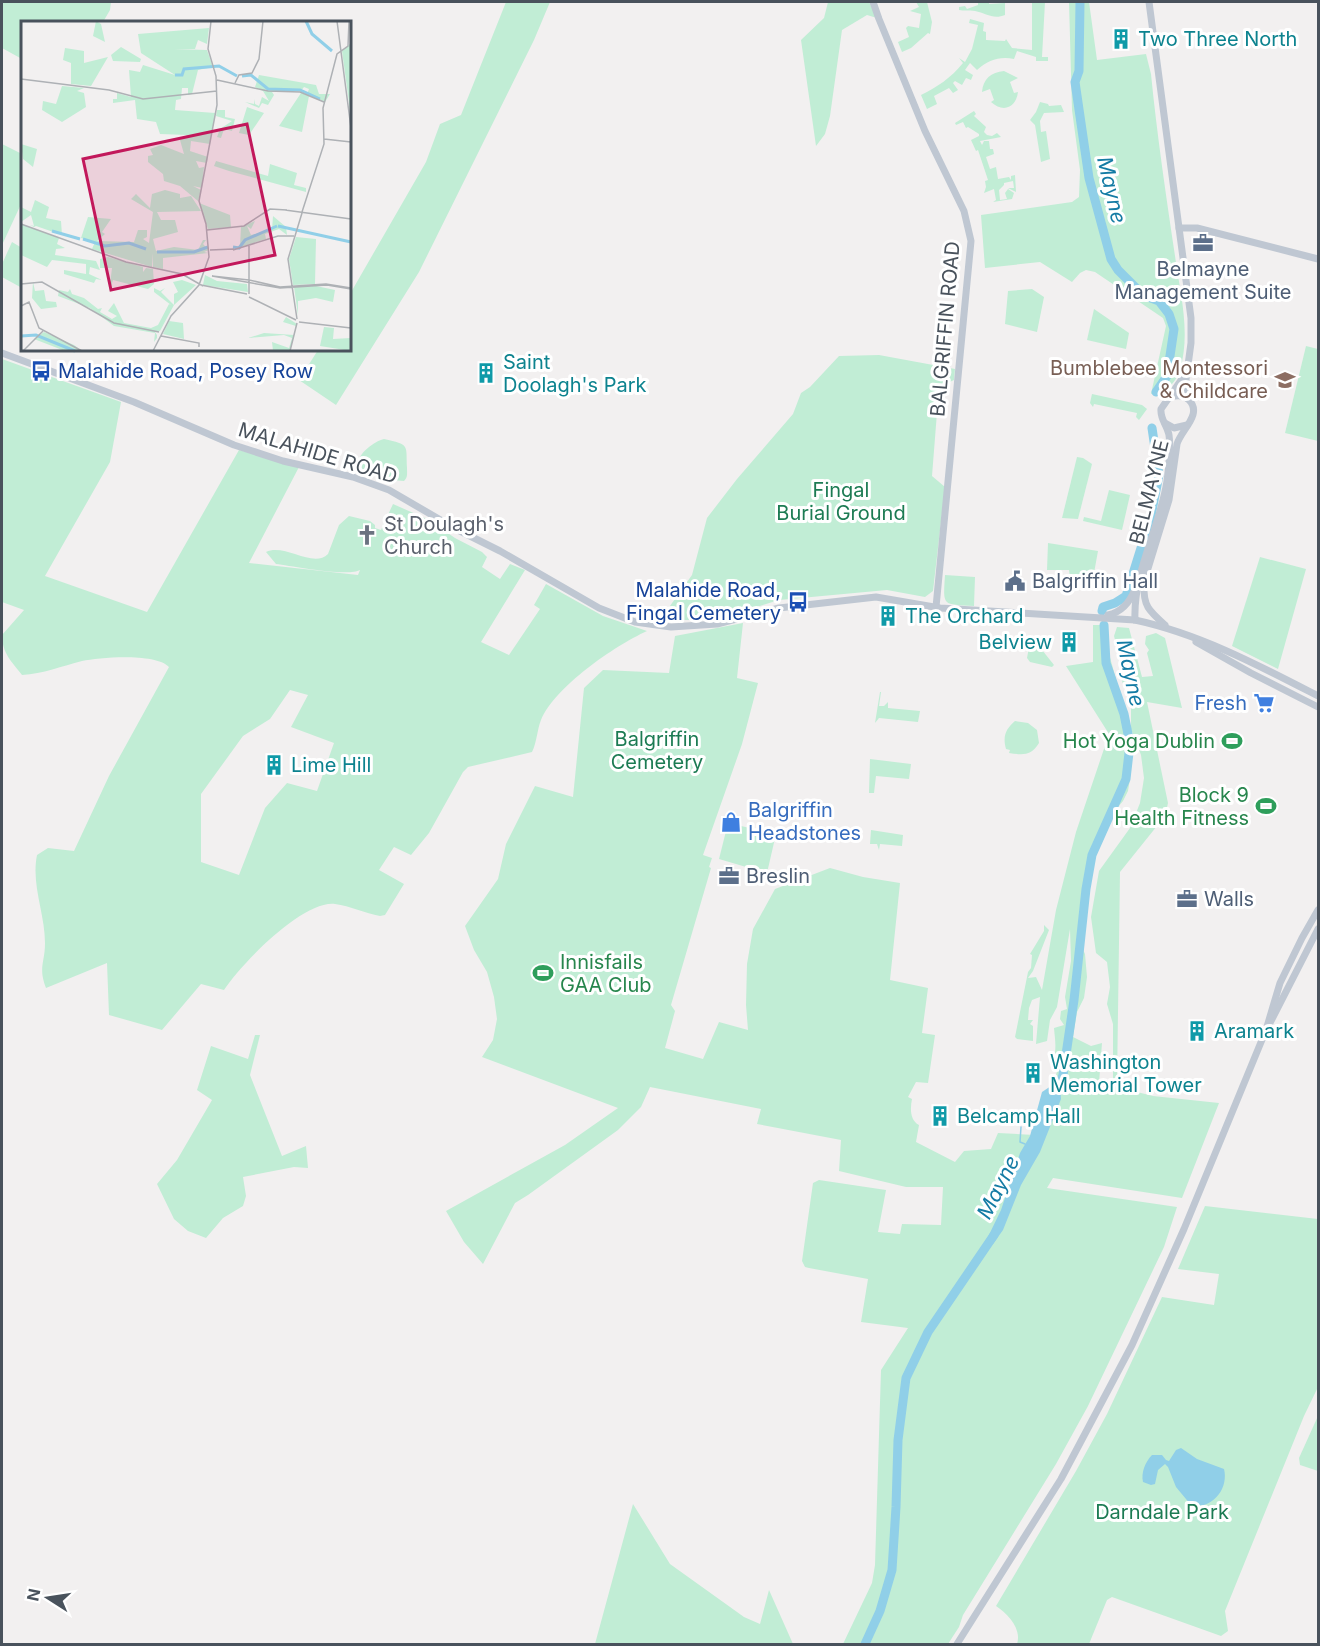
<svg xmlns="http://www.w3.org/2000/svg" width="1320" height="1646" viewBox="0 0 1320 1646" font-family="Inter,sans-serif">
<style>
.green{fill:#c1edd5;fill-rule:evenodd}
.water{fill:#90cfe8}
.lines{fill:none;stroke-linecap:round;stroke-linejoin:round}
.stream{stroke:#90cfe8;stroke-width:1.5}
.river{stroke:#90cfe8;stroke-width:9}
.secondary{stroke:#bfc7d2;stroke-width:7}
.labels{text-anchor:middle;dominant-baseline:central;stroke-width:6;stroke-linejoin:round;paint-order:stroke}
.culture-label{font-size:20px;fill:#0d838f;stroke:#fff;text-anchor:start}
.service-label{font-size:20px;fill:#4e5e75;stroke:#fff;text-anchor:start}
.street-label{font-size:20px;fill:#49525c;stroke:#fff}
.education-label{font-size:20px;fill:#785e54;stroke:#fff;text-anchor:end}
.transit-label{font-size:20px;fill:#164399;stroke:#fff;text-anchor:start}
.park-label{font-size:20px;fill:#1c7b53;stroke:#fff}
.worship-label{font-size:20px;fill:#5b616d;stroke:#fff;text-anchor:start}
.shop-label{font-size:20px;fill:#366cbe;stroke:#fff;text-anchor:end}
.leisure-label{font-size:20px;fill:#27864d;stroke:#fff;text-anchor:end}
.water-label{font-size:21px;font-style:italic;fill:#147ba4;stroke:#fff}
.inset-river{fill:none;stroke:#90cfe8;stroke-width:3}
.inset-road{fill:none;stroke:#aeb1b5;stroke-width:1.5}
.view{fill:#c2185b;fill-opacity:0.15;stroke:#c2185b;stroke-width:3}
.inset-edge{fill:none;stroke:#49525c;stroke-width:3}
</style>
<rect width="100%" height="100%" fill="#f2f0f0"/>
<g class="green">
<polygon points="2,2 111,2 110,10 103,22 22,22 22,59 2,48"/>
<polygon points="506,2 550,2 534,40 419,272 336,405 299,380 318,350 350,350 350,294 426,162 440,124 461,115"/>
<polygon points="828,2 869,2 877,18 867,15 842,30 830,116 825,134 816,146 801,40 824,18"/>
<polygon points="916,2 927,2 932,22 930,34 928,33 911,48 902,52 898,42 909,37 906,28 908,26 919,28 921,14 910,11 919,7"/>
<path d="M978,2H989V4L1005,3V15C993,20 986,13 975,11C969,10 964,11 959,10V7L965,6L967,9L978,5Z"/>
<path d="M1032,2H1045L1042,57H1048V61H1036V57L1017,51L1014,59C1000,56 988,60 977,70L970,63L965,70L973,75L971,80L966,78L962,85L955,81L953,83L958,90L953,93L949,88L934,96L937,104L927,109L921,95C937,87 951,78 963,63L959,58L965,62L972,49L978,25L969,23L970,19L984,23L983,31L986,32V40L1005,41L1006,39L1012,48L1032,50Z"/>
<path d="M1069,2H1089L1097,60L1146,54L1151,74C1157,135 1166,195 1175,256C1180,293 1191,332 1180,370C1176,382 1165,395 1151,394L1166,326L1163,318L1095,272L1086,270L1080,273L1072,282L1040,262L985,268L981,215L1072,202L1079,197L1080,170L1072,110Z"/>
<path d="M1004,71L1018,78L1010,82L1014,93L1018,92C1016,108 1003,113 991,102L994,100L990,89L982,92C983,79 991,72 1004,71Z"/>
<polygon points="1040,102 1048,104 1049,106 1061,105 1064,112 1044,113 1040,121 1041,132 1046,131 1050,159 1041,162 1035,125 1030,120 1036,112"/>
<polygon points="974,111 976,114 974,116 986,127 984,132 987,135 992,136 997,133 1001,137 980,141 982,145 984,141 989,141 990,149 993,149 994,154 986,157 990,169 996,167 998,179 1009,177 1011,180 1011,176 1015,175 1016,192 1008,188 1014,188 1013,181 1004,183 1004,185 999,190 1000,200 1007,199 1005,193 1008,189 1014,193 1012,199 993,202 996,200 994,189 984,193 986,187 985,181 988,180 978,150 976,151 971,140 979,136 979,134 968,127 966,128 963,122 956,125 955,123"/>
<polygon points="2,144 22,154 22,202 2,245"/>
<polygon points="12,242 22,248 22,288 2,277 2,264"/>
<polygon points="1032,289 1044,297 1037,332 1005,324 1008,291"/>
<polygon points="1094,309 1129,333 1126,349 1087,340"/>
<polygon points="1306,346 1318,349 1318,441 1285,433"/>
<polygon points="879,355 955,369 954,380 939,387 932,476 945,487 933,591 925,597 887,590 779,600 734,614 697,620 660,620 692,575 707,518 737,479 793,414 801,393 810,387 839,356"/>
<path d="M2,359L121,402L110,462L45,576L147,612L239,450L299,467L249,563L358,575L360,570C348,577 292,566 276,564L266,552C285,543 313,569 328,554L339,525L349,516L370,521L375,525V528L381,530L393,504L427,519L455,538L482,552L487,557L482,567L500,579L510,564L525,570L481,642L509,655L540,609L534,605L546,584L603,616L647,631C614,646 555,687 541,720C537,730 537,742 532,752L468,767L463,772L429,833L411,855L394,847L379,870L404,884L385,915L380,916C365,913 350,906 335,904C303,900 240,965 224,990L201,984L162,1030L109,1015L107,963L46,988C38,967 45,963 45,943C45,913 31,885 37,855L48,848L74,851L109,776L169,667C156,653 101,657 82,661C62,666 43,674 22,675C12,662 2,653 2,635L24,610L2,602ZM290,690L308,695L291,727L334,743L317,791L287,783L265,808L239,875L201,862V794L243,736L270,719Z"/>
<polygon points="1092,394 1142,405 1147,409 1139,420 1136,417 1137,413 1094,404 1093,407 1090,403"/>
<path d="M384,439C410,445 406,444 407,468C407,474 408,477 404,481L392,480L379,473H364C362,470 359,467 358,464C358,453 375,441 384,439Z"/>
<polygon points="1077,457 1083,458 1092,464 1078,519 1062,518"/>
<polygon points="1109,490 1130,495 1122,530 1083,521 1084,517 1101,521"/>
<polygon points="1048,543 1098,551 1094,573 1070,578 1069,570 1047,570"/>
<polygon points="1260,557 1306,569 1278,669 1232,646"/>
<path d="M945,575L975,577L974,606C942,604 943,607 945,575Z"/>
<path d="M743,623L737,678L758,683L742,744L703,855L712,858L709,867L711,868L671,1005L675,1011L665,1048L703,1059L719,1022L748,1030L746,1005L747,964L753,929L775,889L830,868L863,877L900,883L890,980L928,988L922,1033L935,1035L928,1083L916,1082L908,1097L912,1099C910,1109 910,1120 919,1125L916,1142L955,1162L964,1151L991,1149L998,1133L1035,1135L1059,1066L1053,1060C1057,1049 1055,1040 1054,1028L1064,1025L1060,1019L1061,1011L1067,1009L1065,997L1071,961L1070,929L1057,1007L1050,1020L1047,1041L1036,1044L1040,997L1032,1000L1029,1008L1028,1020H1033L1030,1024L1033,1026V1041L1017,1039L1015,1037L1028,972L1031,968L1032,955L1030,954L1044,931V925L1049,930L1033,971L1028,978L1036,977L1042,990L1056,910L1076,832L1109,734L1066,666L1093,662V625H1106L1109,654L1121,697L1122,719L1126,723L1132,744L1130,779L1128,791L1123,801L1104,824L1101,842L1092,866L1091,878L1079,920L1080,943L1085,954L1087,977L1084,998L1077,1012L1073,1037L1091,1046L1102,1043L1099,1083L1113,1085V1024L1107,1004L1110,987L1107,962L1096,953L1091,917L1099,871L1130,828L1140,803L1144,778L1141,755L1131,729V707L1120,675V660L1114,636L1117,627L1129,628L1142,677L1153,676L1147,653L1149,650L1145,644L1146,636L1156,633L1165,638L1182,708L1147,702L1168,803L1165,816L1120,872L1117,1083L1113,1086L1153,1096L1219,1103L1182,1198L1053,1178L1047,1188L1177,1207L1164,1247L1088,1406L1056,1464L963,1615L959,1627L948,1644H843L872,1583L875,1565L881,1370L908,1328L861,1322L868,1279L809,1268L805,1267L802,1261L813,1183L819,1180L886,1190L878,1232L900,1234L902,1224L941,1225L943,1187H906L839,1171L841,1140L757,1124L761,1109L650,1087L641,1107L618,1130L528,1195L515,1203L483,1264L464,1242L446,1211L565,1145L618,1108L482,1057L493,1040L497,1019L494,997L487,972L474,950L465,926L498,879L506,844L535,786L573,797L584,688L603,670L669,673L675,636Z"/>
<polygon points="1031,636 1054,665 1052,667 1030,662 1027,658"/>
<polygon points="880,692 881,692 879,706 884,706 888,702 888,708 920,711 918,722 879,718 875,723"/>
<path d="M1015,721L1028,723L1037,730L1039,743C1031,756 1023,755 1009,753L1010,750L1006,749C1002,735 1007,728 1015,721Z"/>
<polygon points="870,759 911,764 909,779 876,776 874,793 869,793"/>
<polygon points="728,823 776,834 767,873 719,859"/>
<polygon points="871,830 903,835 902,846 880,844 879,850 877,844 870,844"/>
<polygon points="255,1035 260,1035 250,1075 282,1156 306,1146 308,1168 294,1167 243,1177 246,1196 243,1206 223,1218 206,1238 188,1231 174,1219 157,1184 177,1160 212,1100 197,1090 211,1046 248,1059"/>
<path d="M1205,1206L1318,1219V1387L1304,1416L1225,1611L1228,1631L1221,1636L1112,1597L1107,1600L1089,1644H1017C1022,1629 1008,1614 996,1606L1076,1471L1107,1414L1162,1297L1214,1305L1219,1274L1178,1269Z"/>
<polygon points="1318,1416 1318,1471 1300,1465 1299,1458"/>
<polygon points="633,1504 670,1564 744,1617 760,1624 769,1590 793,1644 595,1644"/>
</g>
<g class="water">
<polygon points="1054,1084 1060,1084 1061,1099 1040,1152 1021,1185 1003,1230 993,1244 987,1245 986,1241 1001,1210 1020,1153 1030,1136 1042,1092"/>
<path d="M1181,1448L1197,1459L1224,1469C1229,1489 1212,1510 1191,1505L1176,1487L1168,1467L1165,1464L1158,1470L1155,1484L1151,1485L1143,1482C1141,1473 1145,1462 1152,1455H1162L1166,1460L1169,1461L1176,1450Z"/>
</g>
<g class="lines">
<polyline class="stream" points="1021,1127 1020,1142 1025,1144"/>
<g class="river">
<polyline points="1080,2 1079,71 1075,82 1089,178 1111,259 1118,270 1138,290 1148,297 1159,301 1169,314 1174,329 1167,376 1156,392"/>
<polyline points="1102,611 1103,607 1115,603 1126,596 1151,516 1159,475 1152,428"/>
<polyline points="1056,1094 1063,1075 1074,1000 1086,889 1092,855 1126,779 1130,744 1124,714 1106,663 1104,625"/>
<polyline points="865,1644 880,1611 892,1570 896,1507 898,1440 906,1378 928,1332 994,1235"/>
</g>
<g class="secondary">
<polyline points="873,2 879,19 925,131 964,211 971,241 936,607"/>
<polyline points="1149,2 1191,318 1191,343 1185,387 1187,398"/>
<polyline points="1179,228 1197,228 1318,259"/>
<path d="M2,353L134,402L234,445L283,461L353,477L389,490L456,529L500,551L599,608L635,622L671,627L717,624L779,608L876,597L940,608L1135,620C1200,634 1260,666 1318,696"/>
<polyline points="1165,423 1174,428 1187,425"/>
<path d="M1144,584C1143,606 1149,611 1165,625"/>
<path d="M1142,588L1169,500L1177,444C1181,430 1203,414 1189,400C1184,395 1177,395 1171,397"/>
<path d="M1108,615C1122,612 1130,602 1135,589"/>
<path d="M1135,620C1133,571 1160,528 1167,481C1169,466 1171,449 1169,435C1167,425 1160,419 1161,409L1184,376"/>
<polyline points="1196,642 1251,673 1318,707"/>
<polyline points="1270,1023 1318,929"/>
<polyline points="957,1644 1061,1479 1132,1345 1184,1229 1266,1030 1280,983 1302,938 1318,910"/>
</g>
</g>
<defs>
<g id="building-bare" transform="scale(1.62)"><path d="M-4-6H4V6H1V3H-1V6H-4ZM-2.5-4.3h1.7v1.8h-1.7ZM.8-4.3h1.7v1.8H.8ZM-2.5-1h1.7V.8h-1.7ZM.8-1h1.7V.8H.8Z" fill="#0f9aa8" stroke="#fff" stroke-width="2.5" paint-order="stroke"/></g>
<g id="office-bare" transform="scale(1.62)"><path d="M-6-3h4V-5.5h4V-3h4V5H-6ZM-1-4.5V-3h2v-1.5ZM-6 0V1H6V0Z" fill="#5c6f8a" stroke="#fff" stroke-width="2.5" paint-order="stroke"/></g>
<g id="bus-bare" transform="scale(1.62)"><path d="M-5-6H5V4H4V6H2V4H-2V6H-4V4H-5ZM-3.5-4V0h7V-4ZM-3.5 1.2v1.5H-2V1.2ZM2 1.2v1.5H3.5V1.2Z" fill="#1a4fb4" stroke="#fff" stroke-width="2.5" paint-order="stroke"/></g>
<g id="school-bare" transform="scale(1.62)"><path d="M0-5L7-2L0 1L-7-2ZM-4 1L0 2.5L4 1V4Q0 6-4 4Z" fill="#8d6e63" stroke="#fff" stroke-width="2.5" paint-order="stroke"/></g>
<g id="church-bare" transform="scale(1.62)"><path d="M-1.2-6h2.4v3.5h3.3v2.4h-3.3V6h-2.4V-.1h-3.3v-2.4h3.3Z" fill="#6b7280" stroke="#fff" stroke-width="2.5" paint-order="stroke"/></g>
<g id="civic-bare" transform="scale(1.62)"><path d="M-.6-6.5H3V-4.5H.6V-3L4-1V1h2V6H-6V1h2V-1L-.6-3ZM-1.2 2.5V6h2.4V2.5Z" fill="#5c6f8a" stroke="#fff" stroke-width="2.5" paint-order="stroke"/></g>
<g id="supermarket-bare" transform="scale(1.62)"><path d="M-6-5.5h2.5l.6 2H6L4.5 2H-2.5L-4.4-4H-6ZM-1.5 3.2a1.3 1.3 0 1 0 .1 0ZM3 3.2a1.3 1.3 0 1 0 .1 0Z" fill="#3f7fe0" stroke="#fff" stroke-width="2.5" paint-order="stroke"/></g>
<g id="stadium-bare" transform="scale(1.62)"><path d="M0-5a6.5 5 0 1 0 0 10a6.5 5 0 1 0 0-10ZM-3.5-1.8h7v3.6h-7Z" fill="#2e9e5b" stroke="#fff" stroke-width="2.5" paint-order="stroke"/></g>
<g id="shop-bare" transform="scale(1.62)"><path d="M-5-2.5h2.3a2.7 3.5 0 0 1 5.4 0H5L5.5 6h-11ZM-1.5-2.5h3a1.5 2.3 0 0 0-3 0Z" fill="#3f7fe0" stroke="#fff" stroke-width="2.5" paint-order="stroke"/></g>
</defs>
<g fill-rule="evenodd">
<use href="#building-bare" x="1121" y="39"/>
<use href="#office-bare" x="1203" y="243"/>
<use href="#bus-bare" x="41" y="371"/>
<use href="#building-bare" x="486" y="373"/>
<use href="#school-bare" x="1285" y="380"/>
<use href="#church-bare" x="367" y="535"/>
<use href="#civic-bare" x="1015" y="581"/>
<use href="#bus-bare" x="798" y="602"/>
<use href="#building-bare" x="888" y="616"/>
<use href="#building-bare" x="1069" y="642"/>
<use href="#supermarket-bare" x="1264" y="703"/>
<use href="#stadium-bare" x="1232" y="741"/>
<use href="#building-bare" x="274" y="765"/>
<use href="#stadium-bare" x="1266" y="806"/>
<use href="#shop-bare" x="731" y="822"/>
<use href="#office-bare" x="729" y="876"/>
<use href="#office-bare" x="1187" y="899"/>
<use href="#stadium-bare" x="543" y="973"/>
<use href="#building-bare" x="1197" y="1031"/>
<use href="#building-bare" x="1033" y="1073"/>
<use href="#building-bare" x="940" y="1116"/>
</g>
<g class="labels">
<g class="culture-label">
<text x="1138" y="39">Two Three North</text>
<text x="503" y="362">Saint<tspan x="503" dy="23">Doolagh's Park</tspan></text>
<text x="905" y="616">The Orchard</text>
<text x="1052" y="642" text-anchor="end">Belview</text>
<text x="291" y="765">Lime Hill</text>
<text x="1214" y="1031">Aramark</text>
<text x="1050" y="1062">Washington<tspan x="1050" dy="23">Memorial Tower</tspan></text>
<text x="957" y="1116">Belcamp Hall</text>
</g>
<g class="service-label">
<text x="1203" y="269" text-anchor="middle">Belmayne<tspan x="1203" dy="23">Management Suite</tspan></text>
<text x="1032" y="581">Balgriffin Hall</text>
<text x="746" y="876">Breslin</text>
<text x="1204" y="899">Walls</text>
</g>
<g class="street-label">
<text transform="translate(945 329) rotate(-85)">BALGRIFFIN ROAD</text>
<text transform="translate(318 453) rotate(17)">MALAHIDE ROAD</text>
<text transform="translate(1149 492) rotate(-76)">BELMAYNE</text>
</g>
<g class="education-label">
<text x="1268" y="368">Bumblebee Montessori<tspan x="1268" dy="23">&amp; Childcare</tspan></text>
</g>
<g class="transit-label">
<text x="58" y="371">Malahide Road, Posey Row</text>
<text x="781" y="590" text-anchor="end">Malahide Road,<tspan x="781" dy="23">Fingal Cemetery</tspan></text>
</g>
<g class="park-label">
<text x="841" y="490">Fingal<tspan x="841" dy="23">Burial Ground</tspan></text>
<text x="657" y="739">Balgriffin<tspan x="657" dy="23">Cemetery</tspan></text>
<text x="1162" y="1512">Darndale Park</text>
</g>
<g class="worship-label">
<text x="384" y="524">St Doulagh's<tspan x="384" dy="23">Church</tspan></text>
</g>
<g class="shop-label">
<text x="1247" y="703">Fresh</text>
<text x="748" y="810" text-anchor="start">Balgriffin<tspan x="748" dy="23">Headstones</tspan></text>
</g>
<g class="leisure-label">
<text x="1215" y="741">Hot Yoga Dublin</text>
<text x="1249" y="795">Block 9<tspan x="1249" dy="23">Health Fitness</tspan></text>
<text x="560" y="962" text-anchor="start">Innisfails<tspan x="560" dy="23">GAA Club</tspan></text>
</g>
<g class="water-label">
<text transform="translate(1112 190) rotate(77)">Mayne</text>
<text transform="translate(1131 673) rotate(78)">Mayne</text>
<text transform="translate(998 1187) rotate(-63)">Mayne</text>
</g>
</g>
<g transform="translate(21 21)">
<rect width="330" height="330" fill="#f2f0f0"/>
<path d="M75,0L80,3L84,21L72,15ZM330,0V96L321,30L329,23ZM188,7L186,23L177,19L174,28H153L186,29L192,46L177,49L171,73L167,74V67H161L160,78L155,79L154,89L194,92L189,123L170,120L169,130L187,136L186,142L175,140L178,147L183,146L181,167L172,165L180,169L177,180L159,165L143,160L142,153L127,141V135L132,134L129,128L140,124L163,133L159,119L166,114L139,113L135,101L116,98L114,79L92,82V78H96V72L110,76L108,49L119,51L122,44L154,54L120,32L117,13ZM100,26L120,38L119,41L92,40L90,34ZM44,27L63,30V42L87,36L70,65L50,63V42L42,39ZM238,54L295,64L298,73H309L304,81L286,73L288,68L283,66L280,70L251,71L253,74L247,84L241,82L238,87L224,81L233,83L234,78V83L238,85L241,76L248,80L242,70L234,66ZM41,65L63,67L56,70L63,72L65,86L41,101L21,89L22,80L35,83ZM280,72L288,75L281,111L258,105ZM226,86L243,92L228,114L218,112ZM196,89H204V96L214,98L211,110L203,108L200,117L196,116L199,108L211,100L195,95ZM0,123L16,128L12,146L2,138ZM195,140L247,155L249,143L276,152L273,164L285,167V171L208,150L193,145ZM144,169L159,173V177L170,175L180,190L136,191L140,199H154L157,211L132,218L135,230L153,226L177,229L182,219H185L182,223L188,229L183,231L187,232L142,237V248L132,246L131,232V246L71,228L74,221L60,217L67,196L90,198L81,211L84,213L76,220L113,221L117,209H126V216L122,218L128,222L132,191L110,178L115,173L129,187L131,173ZM14,179L28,186L25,197L40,200L41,214L15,205L13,206L9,204L13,205L10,194L0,201V186L10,191ZM178,182L209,194L210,206L187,208ZM252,195L265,206L266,214L258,208L244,213L245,218L213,228L212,226L219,225L220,206L234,200L230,208L226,205L230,214L251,209ZM0,203L38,217L36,223L44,227L35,228L34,234L75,240L79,249L69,246L68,253L81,259L75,258L73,262L43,253V249L65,253V243L31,239L26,246L0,234ZM275,216L295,218L294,263L272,264L268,238ZM87,236L122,246V251L125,247L132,248L133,263L127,268L92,259L88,271L91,247H79V238ZM184,254L196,260L226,263L227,271L182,264ZM161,259L175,264L153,284L139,310L134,311L136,314V317L133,321L134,312L93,305L69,287L37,275L38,269L47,271L49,268L51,273L63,277L77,288L81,287L79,291L91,298L96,295L87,290L93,282L103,302L130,307L137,304L148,283L150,284L133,271V267L139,270L144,267L140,271L153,284V273L157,271L152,261ZM12,261L14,270L23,269L25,280L35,281L36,286L20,288L11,277ZM295,265L314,269L312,281L295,277L277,280V294L273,266ZM265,296L276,303L269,330H252L251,321L268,327L271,317L263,314L227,317L243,312L273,314L275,305L262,301ZM148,300L162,302L163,318L142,313ZM303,306L313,307L312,318L330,317V330L299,325ZM23,311L53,324L61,330H44L13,318Z" fill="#c1edd5"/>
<path class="inset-river" d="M285,0L291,13L311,30M154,54H161L163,48L198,45L216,55M221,55L230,54L247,68L279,69L299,78M257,205L330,221M31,210L59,218M62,218L84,225L108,222L125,228M212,226L218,227L224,219L256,205M136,231H173L187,226M0,315L15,314L54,330"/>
<path class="inset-road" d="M316,0L330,107M0,58L88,69L122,78L196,70M196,59L247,70L279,71L303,81M214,62L218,54L231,52L238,38L242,0M303,118L330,121M264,189L330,198M281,191L303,123L302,87L316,33L327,25L328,0M0,203L105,241L161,253L182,265M186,209L223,205L249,188L266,189M189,229L213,228M212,229L257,215H273M0,263L21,261L93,302L138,311M180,264L226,273M330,267L305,263L259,266L228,259L191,255L259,267L306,264L330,268M228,273V225M228,276L275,299M0,285L8,281L18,307L61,330M276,298L267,238L281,192M278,301L330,307M140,315L178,322V326M2,330L22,310M132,330L150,295L178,264L188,236L185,203L178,180L196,84L195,55L187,28L190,0M269,330L276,302"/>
<path class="view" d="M226,103L254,234L90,269L62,138Z"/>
<rect width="330" height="330" class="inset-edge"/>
</g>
<rect width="1320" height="1646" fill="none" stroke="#49525c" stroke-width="6"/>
<g transform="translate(48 1598) rotate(282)" stroke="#ffffff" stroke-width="4.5" paint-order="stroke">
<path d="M0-4.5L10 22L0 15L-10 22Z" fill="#49525c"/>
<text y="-9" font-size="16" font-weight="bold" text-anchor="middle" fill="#49525c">N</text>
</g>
</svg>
